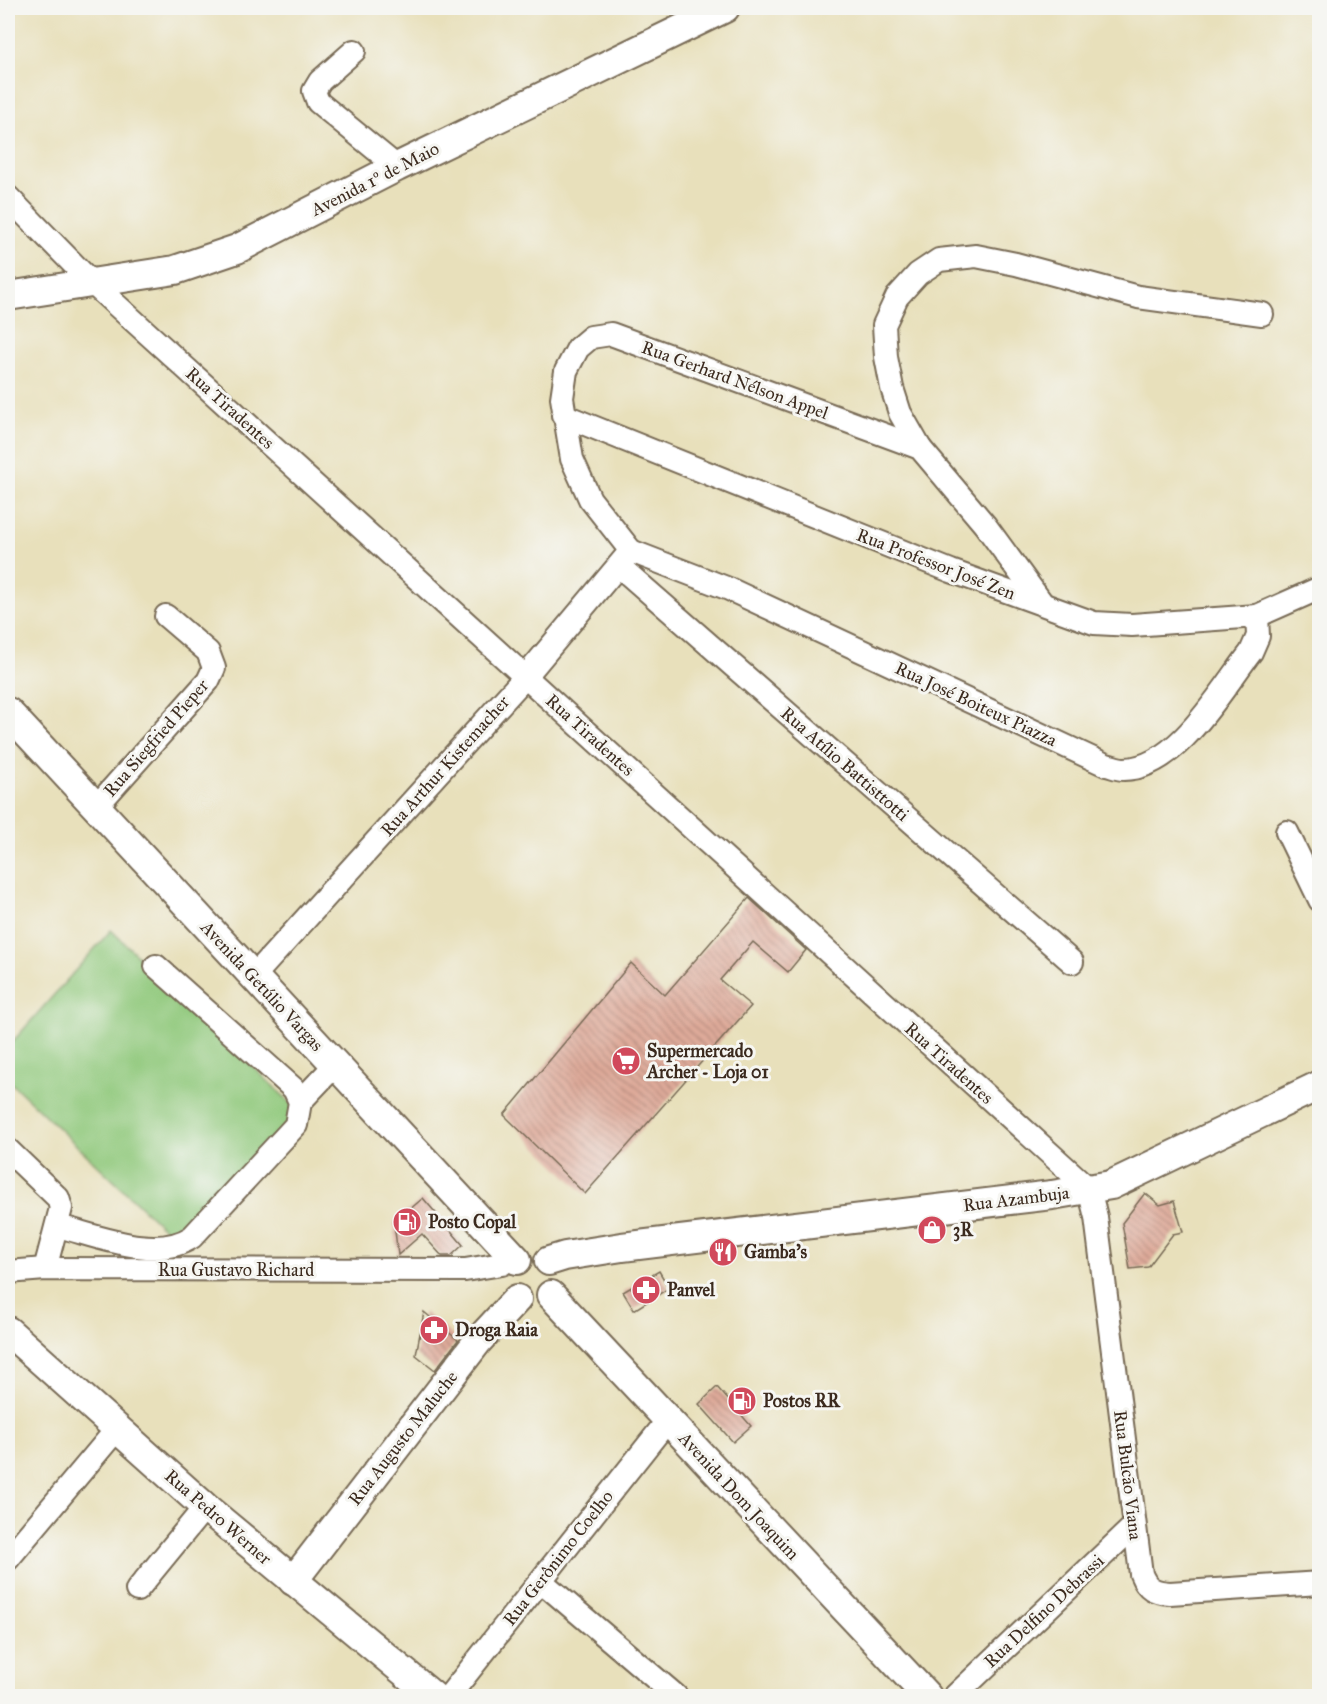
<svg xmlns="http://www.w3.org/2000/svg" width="1327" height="1704" viewBox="0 0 1327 1704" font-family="'IM FELL Great Primer',serif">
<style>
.green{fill:#91c97d;stroke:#667a4e;stroke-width:1.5}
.building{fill:url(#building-back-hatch)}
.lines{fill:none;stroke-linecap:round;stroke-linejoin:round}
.minor-casing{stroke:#786a55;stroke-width:26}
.major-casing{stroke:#786a55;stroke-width:32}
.minor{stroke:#fff;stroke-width:22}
.major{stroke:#fff;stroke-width:28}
.labels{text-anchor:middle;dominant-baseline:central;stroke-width:6;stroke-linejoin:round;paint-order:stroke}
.street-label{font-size:18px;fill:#3b2a1e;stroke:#f6f6f2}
.poi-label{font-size:18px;font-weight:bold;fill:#3b2a1e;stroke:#f6f6f2;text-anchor:start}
</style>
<defs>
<pattern id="building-back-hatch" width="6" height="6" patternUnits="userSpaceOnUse" patternTransform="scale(1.5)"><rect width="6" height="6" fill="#deaa9a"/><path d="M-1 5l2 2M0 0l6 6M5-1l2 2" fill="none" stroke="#b58b7d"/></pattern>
</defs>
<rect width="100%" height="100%" fill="#f6f6f2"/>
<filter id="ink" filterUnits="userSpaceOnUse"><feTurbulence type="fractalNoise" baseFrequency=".0167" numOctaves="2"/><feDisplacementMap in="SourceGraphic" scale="12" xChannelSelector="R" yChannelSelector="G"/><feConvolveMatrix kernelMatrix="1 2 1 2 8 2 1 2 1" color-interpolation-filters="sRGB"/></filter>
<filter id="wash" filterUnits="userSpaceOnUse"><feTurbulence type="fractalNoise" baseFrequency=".008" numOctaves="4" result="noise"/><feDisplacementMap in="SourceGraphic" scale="24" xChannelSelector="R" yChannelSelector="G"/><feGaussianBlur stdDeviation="1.35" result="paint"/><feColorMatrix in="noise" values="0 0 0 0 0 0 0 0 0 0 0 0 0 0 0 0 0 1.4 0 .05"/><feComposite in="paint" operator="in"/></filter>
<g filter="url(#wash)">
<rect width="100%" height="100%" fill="#e8e0bb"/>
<polygon class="green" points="111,930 299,1111 178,1242 8,1080 8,1047"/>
<g id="blocks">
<g class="building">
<polygon points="749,898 806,950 788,972 753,942 720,980 751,1006 585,1194 504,1115 631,963 665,995"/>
<polygon points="1145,1193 1160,1205 1174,1201 1183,1232 1173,1234 1148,1267 1130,1269 1122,1223"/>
<polygon points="423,1198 463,1245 451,1256 442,1256 422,1234 398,1255 394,1223"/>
<polygon points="659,1271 669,1288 634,1310 623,1292"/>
<polygon points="424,1312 458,1340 435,1370 416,1355"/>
<polygon points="717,1387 751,1426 733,1442 699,1404"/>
</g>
</g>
</g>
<g filter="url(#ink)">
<use href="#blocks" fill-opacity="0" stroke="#786a55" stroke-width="1.5"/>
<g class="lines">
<g class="minor-casing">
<g id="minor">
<polyline points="354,51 320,81 314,91 318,102 397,167"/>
<path d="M8,197L91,282L1089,1189L1096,1217L1141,1574C1147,1589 1154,1592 1170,1593L1320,1583"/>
<polyline points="563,415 951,571 1094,623 1132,625 1257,616 1320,588"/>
<polyline points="920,448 900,413 892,388 886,357 884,325 897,297 918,274 939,260 976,256 1016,264 1138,297 1262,314"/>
<polyline points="631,551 590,499 572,459 562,398 566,371 578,348 591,337 611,334 920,448 985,525 1042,603"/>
<path d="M631,551L729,589L1106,765C1112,766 1118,769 1124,769C1177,769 1222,689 1251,652L1258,636L1257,616"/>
<polyline points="619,566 1072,962"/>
<polyline points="96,807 208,681 214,668 208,652 166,616"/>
<polyline points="1287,832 1320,900"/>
<polyline points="253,977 526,676 628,554"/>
<polyline points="300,1102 335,1065"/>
<polyline points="8,1150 58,1198 61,1208 45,1269"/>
<path d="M58,1226C98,1236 156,1261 192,1237L296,1125L300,1102L294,1089L156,966"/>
<polyline points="8,1272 45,1269 465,1270 502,1264 507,1257 507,1249"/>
<polyline points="8,1559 116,1430"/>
<polyline points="541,1581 676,1696"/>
<polyline points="137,1590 205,1507"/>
<polyline points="449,1696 668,1420"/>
<polyline points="955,1696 1134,1526"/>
</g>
</g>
<g class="major-casing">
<g id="major">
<polyline points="8,296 175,270 237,249 397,167 725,8"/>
<polyline points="8,712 517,1260"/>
<polyline points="549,1261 565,1256 622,1247 1052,1195 1111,1185 1320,1085"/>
<polyline points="551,1295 927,1696"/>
<polyline points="8,1331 205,1507 433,1696"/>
<polyline points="293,1581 478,1341 517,1299"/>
</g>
</g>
<use href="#minor" class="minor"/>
<use href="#major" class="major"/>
</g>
</g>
<defs>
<g id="supermarket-disc" transform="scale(1.5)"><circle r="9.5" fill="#d1495b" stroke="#f6f6f2"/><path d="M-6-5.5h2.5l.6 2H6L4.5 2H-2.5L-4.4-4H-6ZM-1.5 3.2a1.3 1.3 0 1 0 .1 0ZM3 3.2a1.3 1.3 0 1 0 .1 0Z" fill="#fff"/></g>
<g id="fuel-disc" transform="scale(1.5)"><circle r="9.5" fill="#d1495b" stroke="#f6f6f2"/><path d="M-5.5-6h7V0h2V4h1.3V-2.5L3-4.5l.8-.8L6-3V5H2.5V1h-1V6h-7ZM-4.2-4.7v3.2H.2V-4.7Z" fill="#fff"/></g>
<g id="shop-disc" transform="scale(1.5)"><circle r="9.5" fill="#d1495b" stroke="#f6f6f2"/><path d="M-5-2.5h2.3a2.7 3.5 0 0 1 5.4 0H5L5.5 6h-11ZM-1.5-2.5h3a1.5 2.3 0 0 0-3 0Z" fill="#fff"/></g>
<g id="restaurant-disc" transform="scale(1.5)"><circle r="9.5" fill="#d1495b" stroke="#f6f6f2"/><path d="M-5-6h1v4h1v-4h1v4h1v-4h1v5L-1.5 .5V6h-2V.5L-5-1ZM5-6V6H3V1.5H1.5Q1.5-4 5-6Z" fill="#fff"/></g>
<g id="pharmacy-disc" transform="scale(1.5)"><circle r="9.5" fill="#d1495b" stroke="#f6f6f2"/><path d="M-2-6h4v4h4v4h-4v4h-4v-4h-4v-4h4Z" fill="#fff"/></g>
</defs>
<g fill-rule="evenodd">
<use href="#supermarket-disc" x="626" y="1061"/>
<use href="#fuel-disc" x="407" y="1222"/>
<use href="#shop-disc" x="932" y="1230"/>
<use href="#restaurant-disc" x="723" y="1252"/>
<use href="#pharmacy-disc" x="646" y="1290"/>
<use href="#pharmacy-disc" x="434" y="1330"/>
<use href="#fuel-disc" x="742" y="1401"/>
</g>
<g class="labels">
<g class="street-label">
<text transform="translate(375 179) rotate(-27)">Avenida 1º de Maio</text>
<text transform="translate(735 380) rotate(20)">Rua Gerhard Nélson Appel</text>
<text transform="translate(230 408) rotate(42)">Rua Tiradentes</text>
<text transform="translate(936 564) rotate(21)">Rua Professor José Zen</text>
<text transform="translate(976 704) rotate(25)">Rua José Boiteux Piazza</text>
<text transform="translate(590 735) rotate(42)">Rua Tiradentes</text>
<text transform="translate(156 738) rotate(-49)">Rua Siegfried Pieper</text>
<text transform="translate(845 764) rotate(41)">Rua Atílio Battisttotti</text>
<text transform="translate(445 766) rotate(-48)">Rua Arthur Kistemacher</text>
<text transform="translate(262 986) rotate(47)">Avenida Getúlio Vargas</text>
<text transform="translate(949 1063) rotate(42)">Rua Tiradentes</text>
<text transform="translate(1016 1199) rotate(-7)">Rua Azambuja</text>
<text x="236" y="1270">Rua Gustavo Richard</text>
<text transform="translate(403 1438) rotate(-52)">Rua Augusto Maluche</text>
<text transform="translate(1128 1475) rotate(83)">Rua Bulcão Viana</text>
<text transform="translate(739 1496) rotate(47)">Avenida Dom Joaquim</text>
<text transform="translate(218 1517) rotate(41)">Rua Pedro Werner</text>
<text transform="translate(558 1558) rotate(-52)">Rua Gerônimo Coelho</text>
<text transform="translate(1044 1611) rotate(-43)">Rua Delfino Debrassi</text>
</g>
<g class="poi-label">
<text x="647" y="1051">Supermercado<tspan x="647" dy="21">Archer - Loja 01</tspan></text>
<text x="428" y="1222">Posto Copal</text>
<text x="953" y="1230">3R</text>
<text x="744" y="1252">Gamba's</text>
<text x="667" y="1290">Panvel</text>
<text x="455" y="1330">Droga Raia</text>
<text x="763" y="1401">Postos RR</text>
</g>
</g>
<rect width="1327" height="1704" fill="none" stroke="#f6f6f2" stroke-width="30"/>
</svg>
